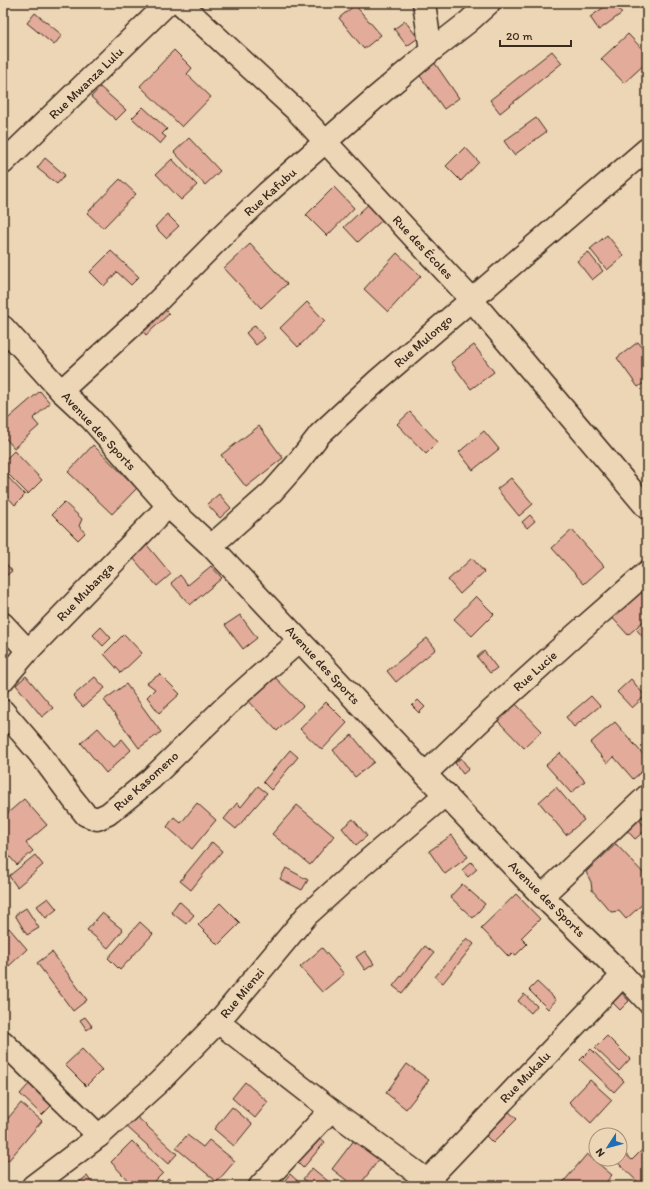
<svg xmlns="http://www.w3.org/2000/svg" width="650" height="1189" viewBox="0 0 650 1189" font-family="Itim,sans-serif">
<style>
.building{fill:#e2ab9a;stroke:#3b2a1e}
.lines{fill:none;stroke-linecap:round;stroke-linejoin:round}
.minor-casing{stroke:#3b2a1e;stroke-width:25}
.minor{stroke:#edd6b6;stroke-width:22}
.labels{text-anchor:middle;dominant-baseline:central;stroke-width:3.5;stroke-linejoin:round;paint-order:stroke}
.street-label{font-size:13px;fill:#3b2a1e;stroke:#edd6b6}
</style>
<rect width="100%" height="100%" fill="#edd6b6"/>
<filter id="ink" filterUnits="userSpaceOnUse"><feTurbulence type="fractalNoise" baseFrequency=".025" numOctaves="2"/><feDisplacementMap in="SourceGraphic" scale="8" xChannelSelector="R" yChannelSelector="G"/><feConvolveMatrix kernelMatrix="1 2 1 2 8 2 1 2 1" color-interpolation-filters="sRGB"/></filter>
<g filter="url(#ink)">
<g class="building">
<polygon points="610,3 614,3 622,13 599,30 590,17"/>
<polygon points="355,5 381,35 364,49 339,18"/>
<polygon points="35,13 62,35 54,45 27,23"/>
<polygon points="405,21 418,38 407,46 394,29"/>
<polygon points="628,34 647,54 647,62 624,83 601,59"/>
<polygon points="174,50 192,68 187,74 211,97 182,127 140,86"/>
<polygon points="552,51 562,63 500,113 490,100"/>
<polygon points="434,62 459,98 444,109 418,73"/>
<polygon points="100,87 126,110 116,120 91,97"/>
<polygon points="143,107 167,129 162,134 166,137 160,144 132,118"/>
<polygon points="536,118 546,132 514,155 504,141"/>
<polygon points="189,138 220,171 205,185 174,152"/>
<polygon points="465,147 479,162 461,181 446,166"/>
<polygon points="45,158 65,175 57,184 37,168"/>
<polygon points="172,159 197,185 181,200 156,174"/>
<polygon points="120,179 136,194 103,228 87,213"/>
<polygon points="334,187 354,208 327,236 306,215"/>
<polygon points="373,200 388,215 358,242 344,227"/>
<polygon points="167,214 179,226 166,238 155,227"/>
<polygon points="607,235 624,256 607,270 590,249"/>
<polygon points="250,244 287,284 261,308 224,268"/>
<polygon points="647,250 647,260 643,252"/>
<polygon points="111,251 139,277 131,285 117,272 104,286 90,272"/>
<polygon points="588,252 603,271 592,280 577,261"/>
<polygon points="397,253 421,276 388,312 364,289"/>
<polygon points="307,302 325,321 298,347 280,328"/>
<polygon points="160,305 169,314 146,335 138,326"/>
<polygon points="255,325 265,338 256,345 246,333"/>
<polygon points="638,342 647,353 647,381 638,387 617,358"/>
<polygon points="474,345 494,372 471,389 451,362"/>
<polygon points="40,391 50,403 33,419 39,426 14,448 3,435 3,423"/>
<polygon points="410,412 438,442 426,454 397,424"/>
<polygon points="259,426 283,458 246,487 221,455"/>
<polygon points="484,431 499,449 473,470 459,452"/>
<polygon points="93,445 137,488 112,514 68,472"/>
<polygon points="14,451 42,480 28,494 3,469 3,462"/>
<polygon points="3,472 25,495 15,505 3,492"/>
<polygon points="511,478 533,504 519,516 497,489"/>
<polygon points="219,494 231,508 220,518 207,504"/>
<polygon points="64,502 82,519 79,526 85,533 78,540 52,514"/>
<polygon points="530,515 535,521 527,528 522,522"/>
<polygon points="572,530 604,566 584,584 552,548"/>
<polygon points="147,545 171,574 157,586 133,558"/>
<polygon points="472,558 484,572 460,594 448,580"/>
<polygon points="3,560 12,571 3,578"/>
<polygon points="211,566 222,578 190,605 171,583 180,575 188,585"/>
<polygon points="637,587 647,598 647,618 628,635 608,613"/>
<polygon points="476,596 494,614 472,636 454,619"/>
<polygon points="240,615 257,638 243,649 225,625"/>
<polygon points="647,622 647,642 637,630"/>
<polygon points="101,627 111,638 103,646 93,635"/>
<polygon points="124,634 142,653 121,673 104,654"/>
<polygon points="427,638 436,649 396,682 387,671"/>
<polygon points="484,651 497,668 490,673 477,657"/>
<polygon points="270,672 303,706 277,731 244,696"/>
<polygon points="160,674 180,694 159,713 147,697 155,689 147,683"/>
<polygon points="26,676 53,708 42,717 16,685"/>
<polygon points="95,677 105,688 83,707 73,696"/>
<polygon points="631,679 645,696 632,708 617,692"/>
<polygon points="126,684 161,732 139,748 104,700"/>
<polygon points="591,696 600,706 574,727 566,717"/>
<polygon points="418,700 425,707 419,713 412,706"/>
<polygon points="326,702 347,723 322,750 300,729"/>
<polygon points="514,702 542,731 524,748 496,719"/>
<polygon points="615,722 647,759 647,767 633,779 614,757 607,763 590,743"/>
<polygon points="98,728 114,746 122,739 131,750 106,773 81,743"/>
<polygon points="352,735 374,762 355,777 333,750"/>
<polygon points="290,750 298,757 271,790 263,782"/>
<polygon points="560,753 585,781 571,793 546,765"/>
<polygon points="461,758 469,769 463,774 455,763"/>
<polygon points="258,786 267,793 236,829 224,819 237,803 241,807"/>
<polygon points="556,787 584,820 566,835 539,802"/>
<polygon points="24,799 47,825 26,843 33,851 17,865 3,849 3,817"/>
<polygon points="197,803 216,820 192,849 167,827 174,817 181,823"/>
<polygon points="297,805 334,836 310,865 272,834"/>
<polygon points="633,813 647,829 635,839 621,824"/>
<polygon points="353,819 367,836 356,845 342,828"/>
<polygon points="452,835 468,857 445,874 429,851"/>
<polygon points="212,842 222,851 191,890 180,881"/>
<polygon points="616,844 647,877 647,900 626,919 619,911 611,912 592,890 591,882 586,872"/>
<polygon points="35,855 43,865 17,887 9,876"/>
<polygon points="471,862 477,869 468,877 462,870"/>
<polygon points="286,868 308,880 302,890 280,879"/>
<polygon points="462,884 485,904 473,918 450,897"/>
<polygon points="516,894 540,919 521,938 527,944 516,955 513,953 509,957 481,928"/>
<polygon points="48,898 57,909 46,918 37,906"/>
<polygon points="179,901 194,915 186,924 171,912"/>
<polygon points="220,903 240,923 218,945 198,925"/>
<polygon points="26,908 39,928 27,935 15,915"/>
<polygon points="102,913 123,930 108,948 87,930"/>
<polygon points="140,922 153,934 120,970 108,958"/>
<polygon points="9,928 27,949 8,967 3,961 3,933"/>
<polygon points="467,938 474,944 443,983 435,977"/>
<polygon points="425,946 434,953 402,993 393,986"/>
<polygon points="322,948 344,974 322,992 300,967"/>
<polygon points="365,951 374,964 365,970 356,957"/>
<polygon points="52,952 87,1000 73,1011 37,963"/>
<polygon points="537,982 556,1000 548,1009 529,990"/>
<polygon points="620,991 629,1001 620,1010 610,1000"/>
<polygon points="524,994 537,1006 531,1013 518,1001"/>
<polygon points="85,1017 92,1026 87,1030 80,1020"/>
<polygon points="607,1036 630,1059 619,1071 595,1048"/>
<polygon points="82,1049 102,1070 86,1086 65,1065"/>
<polygon points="591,1049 624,1081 614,1092 580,1060"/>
<polygon points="407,1064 429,1080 406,1109 386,1093"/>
<polygon points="590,1080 612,1100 591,1123 569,1102"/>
<polygon points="245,1082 268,1102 255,1118 232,1098"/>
<polygon points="29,1084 51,1106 42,1115 20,1094"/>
<polygon points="21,1103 42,1121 8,1161 3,1157 3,1124"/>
<polygon points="232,1107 252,1124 234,1146 214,1129"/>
<polygon points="507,1110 517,1119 493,1143 484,1134"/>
<polygon points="135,1115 177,1154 168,1164 126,1126"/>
<polygon points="187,1135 203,1147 209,1140 235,1161 217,1182 176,1148"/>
<polygon points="358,1135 383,1154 359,1186 354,1186 332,1169"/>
<polygon points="318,1136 325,1142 303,1168 296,1161"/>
<polygon points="132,1141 163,1173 150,1186 133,1186 111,1162"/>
<polygon points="642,1150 647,1154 647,1178 641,1185 616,1161 618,1159 620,1159 620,1157 624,1153 632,1160"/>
<polygon points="587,1154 612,1175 603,1186 560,1186"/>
<polygon points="312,1168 334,1186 312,1186 303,1179"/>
<polygon points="290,1174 303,1186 280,1186"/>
<polygon points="87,1176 94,1186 74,1186"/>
<polygon points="168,1178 178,1186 162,1186"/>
</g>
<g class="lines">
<g class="minor-casing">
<g id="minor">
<polyline points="180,3 297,111 471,299 647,508"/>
<polyline points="424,3 431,51"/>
<polyline points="3,163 168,3"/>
<polyline points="3,327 61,391 91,419 168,506 211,546 425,774 542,896 623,975 647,1001"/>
<polyline points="61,391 144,315 221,237 267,193 374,99 431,51 468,22 489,3"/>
<polyline points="211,546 272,492 295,466 320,434 378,380 647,149"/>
<polyline points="3,624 28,651"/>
<polyline points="3,680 28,651 168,506"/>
<polyline points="3,711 39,753 73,799 86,815 97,819 108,814 151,779 226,706 299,641"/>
<polyline points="425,774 491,711 574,636 647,572"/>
<polyline points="542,896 647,796"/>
<polyline points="218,1022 331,1110 435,1186"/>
<polyline points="3,1042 99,1136"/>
<polyline points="33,1186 99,1136 159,1082 218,1022 307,915 360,867 446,794"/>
<polyline points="260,1186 331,1110"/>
<polyline points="422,1186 623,975"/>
</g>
</g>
<use href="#minor" class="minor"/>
</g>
</g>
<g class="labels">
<g class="street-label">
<text transform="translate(86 83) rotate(-44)">Rue Mwanza Lulu</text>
<text transform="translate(270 192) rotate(-42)">Rue Kafubu</text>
<text transform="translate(423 247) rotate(47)">Rue des Écoles</text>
<text transform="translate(423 341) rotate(-41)">Rue Mulongo</text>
<text transform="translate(99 431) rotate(47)">Avenue des Sports</text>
<text transform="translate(85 592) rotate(-46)">Rue Mubanga</text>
<text transform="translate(323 665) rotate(47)">Avenue des Sports</text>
<text transform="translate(535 671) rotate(-42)">Rue Lucie</text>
<text transform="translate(146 781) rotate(-42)">Rue Kasomeno</text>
<text transform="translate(547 899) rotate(45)">Avenue des Sports</text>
<text transform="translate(242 993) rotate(-50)">Rue Mienzi</text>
<text transform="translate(525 1077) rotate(-46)">Rue Mukalu</text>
</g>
</g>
<rect width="650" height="1189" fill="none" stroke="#edd6b6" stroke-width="16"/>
<rect x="8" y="8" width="634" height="1173" fill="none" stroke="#3b2a1e" stroke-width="1.5" filter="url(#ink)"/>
<g transform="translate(608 1147) rotate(234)"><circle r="19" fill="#edd6b6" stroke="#a69179"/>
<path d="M0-3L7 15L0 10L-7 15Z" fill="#1f6fb2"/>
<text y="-6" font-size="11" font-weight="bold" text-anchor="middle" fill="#3b2a1e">N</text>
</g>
<path d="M500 40v6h71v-6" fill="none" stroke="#3b2a1e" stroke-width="2"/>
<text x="506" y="40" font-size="12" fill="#3b2a1e" stroke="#edd6b6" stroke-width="3" paint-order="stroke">20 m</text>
</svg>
